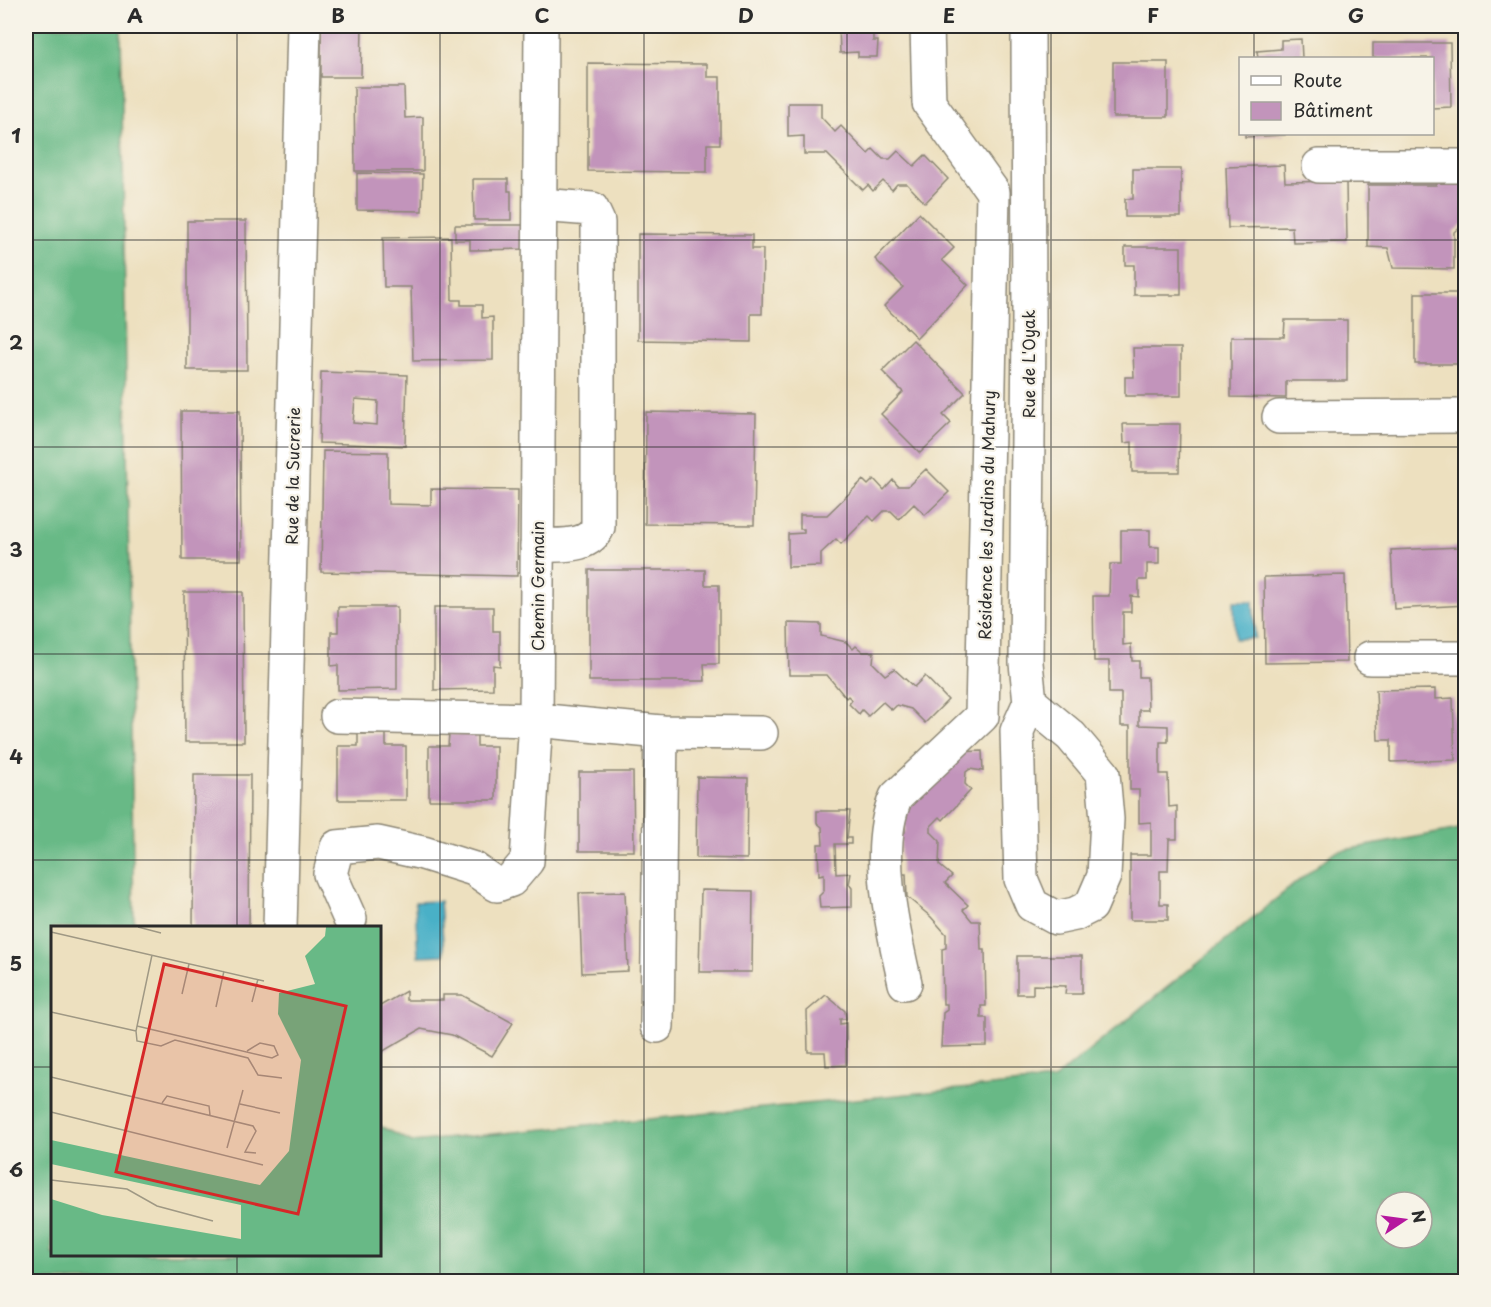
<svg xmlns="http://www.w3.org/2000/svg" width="1491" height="1307" viewBox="0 0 1491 1307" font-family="'Playpen Sans',sans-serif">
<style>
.forest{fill:#68b986;stroke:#4a7258;stroke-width:1.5;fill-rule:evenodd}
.water{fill:#48b0c7;stroke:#3a6e79;stroke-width:1.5}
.building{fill:#c294bb;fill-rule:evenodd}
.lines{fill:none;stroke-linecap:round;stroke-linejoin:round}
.minor-casing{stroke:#8c8675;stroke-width:36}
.minor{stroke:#fff;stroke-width:33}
.grid{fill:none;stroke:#2b2b2b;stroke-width:1.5;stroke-opacity:0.55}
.labels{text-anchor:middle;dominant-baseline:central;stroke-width:4.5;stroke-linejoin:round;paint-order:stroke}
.street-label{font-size:16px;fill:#2b2b2b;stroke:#f7f3e8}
.inset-road{fill:none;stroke:#9f9884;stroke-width:1.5}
.view{fill:#d62828;fill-opacity:0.15;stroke:#d62828;stroke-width:3}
.inset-edge{fill:none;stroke:#2b2b2b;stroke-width:3}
.neatline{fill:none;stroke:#2b2b2b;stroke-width:2}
.grid-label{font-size:20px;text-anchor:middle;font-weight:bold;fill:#2b2b2b}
</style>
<rect width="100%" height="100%" fill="#f7f3e8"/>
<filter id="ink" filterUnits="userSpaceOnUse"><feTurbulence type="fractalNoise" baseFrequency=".0167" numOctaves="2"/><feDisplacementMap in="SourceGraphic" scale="12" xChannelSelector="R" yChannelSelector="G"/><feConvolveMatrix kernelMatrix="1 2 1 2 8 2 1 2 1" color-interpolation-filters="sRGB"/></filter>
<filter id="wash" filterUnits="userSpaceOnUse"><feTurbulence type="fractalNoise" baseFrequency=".008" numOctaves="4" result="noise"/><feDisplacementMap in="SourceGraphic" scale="24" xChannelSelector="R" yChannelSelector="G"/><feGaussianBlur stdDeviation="1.35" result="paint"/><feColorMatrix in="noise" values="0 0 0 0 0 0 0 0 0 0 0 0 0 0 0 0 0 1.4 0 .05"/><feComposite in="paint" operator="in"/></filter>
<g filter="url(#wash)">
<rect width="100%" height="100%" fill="#ede0bf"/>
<path class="forest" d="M26,26H121L134,927L52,928V1254H380V1126L412,1142L1053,1080L1334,852L1465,828V1281H26ZM1386,1202H1422V1238H1386Z"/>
<g class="water">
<polygon points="1234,601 1253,601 1255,638 1235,639"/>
<polygon points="440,901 444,955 418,956 415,902"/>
</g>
<g id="blocks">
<g class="building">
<polygon points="321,26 362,26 361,77 321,77"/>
<rect x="671" y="26" width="42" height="3"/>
<polygon points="839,26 873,26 873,41 878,41 877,57 858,57 858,52 840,53"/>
<polygon points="1301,39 1302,58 1258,58 1257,51 1281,49 1281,40"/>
<polygon points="1373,43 1450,43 1451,107 1432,108 1432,58 1373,58"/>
<rect x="1113" y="62" width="55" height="55"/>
<polygon points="588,63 707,64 707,77 720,77 720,144 707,144 707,172 588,171"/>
<polygon points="354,87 404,87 405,118 423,117 423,171 355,171"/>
<polygon points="788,103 821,103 821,117 835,132 841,126 868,154 873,149 883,159 890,159 898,151 914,166 925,155 948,179 925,203 907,184 897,184 892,190 883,181 873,191 868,185 863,190 827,154 804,154 804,136 788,137"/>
<polygon points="1245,134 1285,134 1285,135 1245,137"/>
<polygon points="1284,165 1285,182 1346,181 1347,242 1293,243 1292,227 1228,228 1226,167"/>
<polygon points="1133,169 1181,169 1181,217 1125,217 1125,199 1133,199"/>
<polygon points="357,173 423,174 422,211 357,210"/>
<polygon points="1436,173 1466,173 1466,221 1454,232 1454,269 1393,268 1388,248 1368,247 1368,185 1436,185"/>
<polygon points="473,179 508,179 508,191 511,191 511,220 474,220"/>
<polygon points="919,213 954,248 942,260 968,285 917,338 884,306 903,287 875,259"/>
<polygon points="187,221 246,221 247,370 187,370"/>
<polygon points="455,225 525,225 525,249 470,250 470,240 455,240"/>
<polygon points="638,234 752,235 752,249 763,249 762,314 751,314 751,342 638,340"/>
<polygon points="451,237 452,300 461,300 461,305 482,305 482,318 493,317 493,360 413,361 411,287 384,287 383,238"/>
<polygon points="1125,247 1181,247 1181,295 1134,295 1134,265 1125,265"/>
<rect x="1415" y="293" width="51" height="71"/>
<polygon points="1285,320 1347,320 1347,381 1286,381 1286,398 1231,397 1231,337 1284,337"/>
<polygon points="913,340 965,393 943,415 951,423 920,453 881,414 903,392 882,371"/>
<polygon points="1133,348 1181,348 1181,396 1125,396 1125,377 1134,377"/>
<path d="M321,372L407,375L405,446L319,443ZM355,399L378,401L377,425L353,423Z"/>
<polygon points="181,411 240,411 241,560 182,560"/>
<polygon points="646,412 756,414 754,525 645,524"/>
<polygon points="1123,424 1180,424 1179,472 1132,472 1132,442 1124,443"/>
<polygon points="323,451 388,452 388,504 431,505 431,489 518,490 517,576 321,572"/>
<polygon points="926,469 949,492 925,515 914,504 899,519 891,511 884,511 874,521 869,516 841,544 836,539 821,553 821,566 788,567 788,534 804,533 804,529 800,529 800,515 827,515 863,480 868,485 874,479 884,490 893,480 898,486 908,486"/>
<polygon points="1121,530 1150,530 1150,547 1159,547 1159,564 1147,564 1147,580 1139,580 1139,597 1131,596 1131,612 1123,612 1123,645 1131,644 1132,661 1139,661 1139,677 1147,677 1148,710 1139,710 1139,725 1168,726 1168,742 1160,742 1160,774 1168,774 1169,807 1177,806 1177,839 1169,839 1168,871 1160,871 1160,904 1168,904 1168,920 1130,920 1130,855 1151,855 1151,822 1139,823 1139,790 1130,790 1130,726 1121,726 1121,693 1109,693 1109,661 1094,661 1093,596 1109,596 1110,564 1121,564"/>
<polygon points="1463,534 1466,534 1466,605 1394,609 1391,550 1460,547"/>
<polygon points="589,570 705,570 705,585 719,585 719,664 704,664 705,681 589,681"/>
<polygon points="1345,575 1347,662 1265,663 1264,577"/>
<polygon points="184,592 243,592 244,742 185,742"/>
<polygon points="338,607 397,607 397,689 338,690 338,665 331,666 331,632 338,632"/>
<polygon points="434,607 493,607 493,631 500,631 500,666 493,665 493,689 434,690"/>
<polygon points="788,623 821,624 821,636 846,642 853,649 856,646 863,652 874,652 873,663 885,675 894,669 914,687 925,676 948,700 925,723 911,709 897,705 892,710 883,702 868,716 862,710 859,714 849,704 852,700 848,696 846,698 827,675 789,675"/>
<polygon points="1435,689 1435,699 1453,698 1455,760 1391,762 1391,740 1378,740 1376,690"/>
<polygon points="358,734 386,734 386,746 406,746 406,800 338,800 338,746 358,746"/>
<polygon points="449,734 477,735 477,746 496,746 496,800 429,800 429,746 448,746"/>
<polygon points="982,751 983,771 970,769 966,772 965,784 971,790 943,820 940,817 931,826 931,832 940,841 939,865 952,876 945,883 968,905 963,910 972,921 980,921 981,950 985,950 986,1006 981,1006 981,1018 987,1018 987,1046 941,1047 943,1013 947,1010 947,1004 943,1004 942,949 946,948 946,934 931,917 907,897 906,874 901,874 900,832 905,832 904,809 958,752"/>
<polygon points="579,772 633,772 634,851 579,851"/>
<polygon points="194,775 250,775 249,928 193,928"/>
<polygon points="697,777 748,778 747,859 696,858"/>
<polygon points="817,811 850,811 847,838 851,838 851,844 835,844 836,874 851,873 849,884 852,888 852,907 820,908 819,896 824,891 824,874 819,875 818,844 823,844 822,827 817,823"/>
<polygon points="701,890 753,891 752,972 699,972"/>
<polygon points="625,892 628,971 582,973 579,893"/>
<polygon points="1017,956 1082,956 1082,994 1065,994 1066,986 1033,985 1033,994 1017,994"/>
<polygon points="406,991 406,1000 443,1000 443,995 462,995 513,1023 492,1056 452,1035 421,1029 380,1053 380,1006"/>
<polygon points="826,995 845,1011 846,1019 840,1019 840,1024 846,1023 846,1065 826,1066 825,1052 808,1052 807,1011"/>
</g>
</g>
</g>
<g filter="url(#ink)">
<use href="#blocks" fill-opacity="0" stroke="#8c8675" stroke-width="1.5"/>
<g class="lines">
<g class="minor-casing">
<g id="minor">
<polyline points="1028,26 1029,323 1026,663 1030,702 1017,731 1021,879 1032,905 1056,918 1075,914 1091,906 1104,876 1107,819 1103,774 1071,736 1030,702"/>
<polyline points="1319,166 1466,166"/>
<polyline points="1279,417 1466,416"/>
<path d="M537,546C559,544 588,549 598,527V222L592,209L540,205"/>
<polyline points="1370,658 1466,658"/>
<polyline points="337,716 536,720 661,732 761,733"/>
<polyline points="350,919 330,874 337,847 378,843 423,853 474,869 497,885 511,880 527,861 536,720 541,26"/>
<polyline points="280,928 304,26"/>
<path d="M905,983C893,930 873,848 896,797L982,716L993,192L929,103L927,26"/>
<polyline points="657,1026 661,732"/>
</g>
</g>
<use href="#minor" class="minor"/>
</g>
</g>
<path class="grid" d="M237,26V928M440,26V1282M644,26V1282M847,26V1282M1051,26V1282M1254,26V58M1254,134V1282M26,240H1466M26,447H1466M26,654H1466M26,860H1466M26,1067H52M380,1067H1466M237,1254V1282"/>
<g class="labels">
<g class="street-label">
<text transform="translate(1028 364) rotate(-90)">Rue de L'Oyak</text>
<text transform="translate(292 476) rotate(-89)">Rue de la Sucrerie</text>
<text transform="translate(986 515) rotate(-89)">Résidence les Jardins du Mahury</text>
<text transform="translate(537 586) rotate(-90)">Chemin Germain</text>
</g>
</g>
<g transform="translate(51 926)">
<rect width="330" height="330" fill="#ede0bf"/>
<path d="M275,1H330V329H0V273L51,289L190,313V279L0,238V214L209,259L238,225L250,134L227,88L228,67L264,58L254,30L274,10Z" fill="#68b986"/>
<path class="inset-road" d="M87,1L110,7M0,6L213,55M101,29L85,105L86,115L110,120L124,114L197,132L207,149L231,152M131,68L138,38M201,76L207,53M165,81L173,45M0,86L85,105M86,100L221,132L227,129L223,120L209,117L196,125M0,151L202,200L205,205L194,226L205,227M111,177L116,170L158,180L159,189M189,178L229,187M0,186L212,239M176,222L192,164M0,254L76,263L106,280L162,295"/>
<path class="view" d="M113,38L295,80L247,288L65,246Z"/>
<rect width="330" height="330" class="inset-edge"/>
</g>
<rect width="1491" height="1307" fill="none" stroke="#f7f3e8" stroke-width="66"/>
<rect x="1239" y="57" width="195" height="78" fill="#f7f3e8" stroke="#a5a39c" stroke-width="1.5"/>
<rect x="1251" y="76" width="30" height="9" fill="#ffffff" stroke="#a5a39c" stroke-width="1.5"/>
<text x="1293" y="87" font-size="18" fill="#2b2b2b">Route</text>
<rect x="1251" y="102" width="30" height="18" fill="#c294bb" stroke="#a5a39c" stroke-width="1.5"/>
<text x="1293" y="117" font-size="18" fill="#2b2b2b">Bâtiment</text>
<g transform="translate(1404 1220) rotate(77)"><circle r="28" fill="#f7f3e8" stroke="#a5a39c" stroke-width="1.5"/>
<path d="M0-4.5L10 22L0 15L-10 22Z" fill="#b5179e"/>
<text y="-9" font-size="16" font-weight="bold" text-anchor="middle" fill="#2b2b2b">N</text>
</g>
<rect x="33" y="33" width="1425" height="1241" class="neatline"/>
<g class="grid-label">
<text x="135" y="23">A</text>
<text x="338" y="23">B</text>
<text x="542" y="23">C</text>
<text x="746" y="23">D</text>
<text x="949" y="23">E</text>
<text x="1153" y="23">F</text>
<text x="1356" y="23">G</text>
<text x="16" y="143">1</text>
<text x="16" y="350">2</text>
<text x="16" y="557">3</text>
<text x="16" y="764">4</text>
<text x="16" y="971">5</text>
<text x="16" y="1177">6</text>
</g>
</svg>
